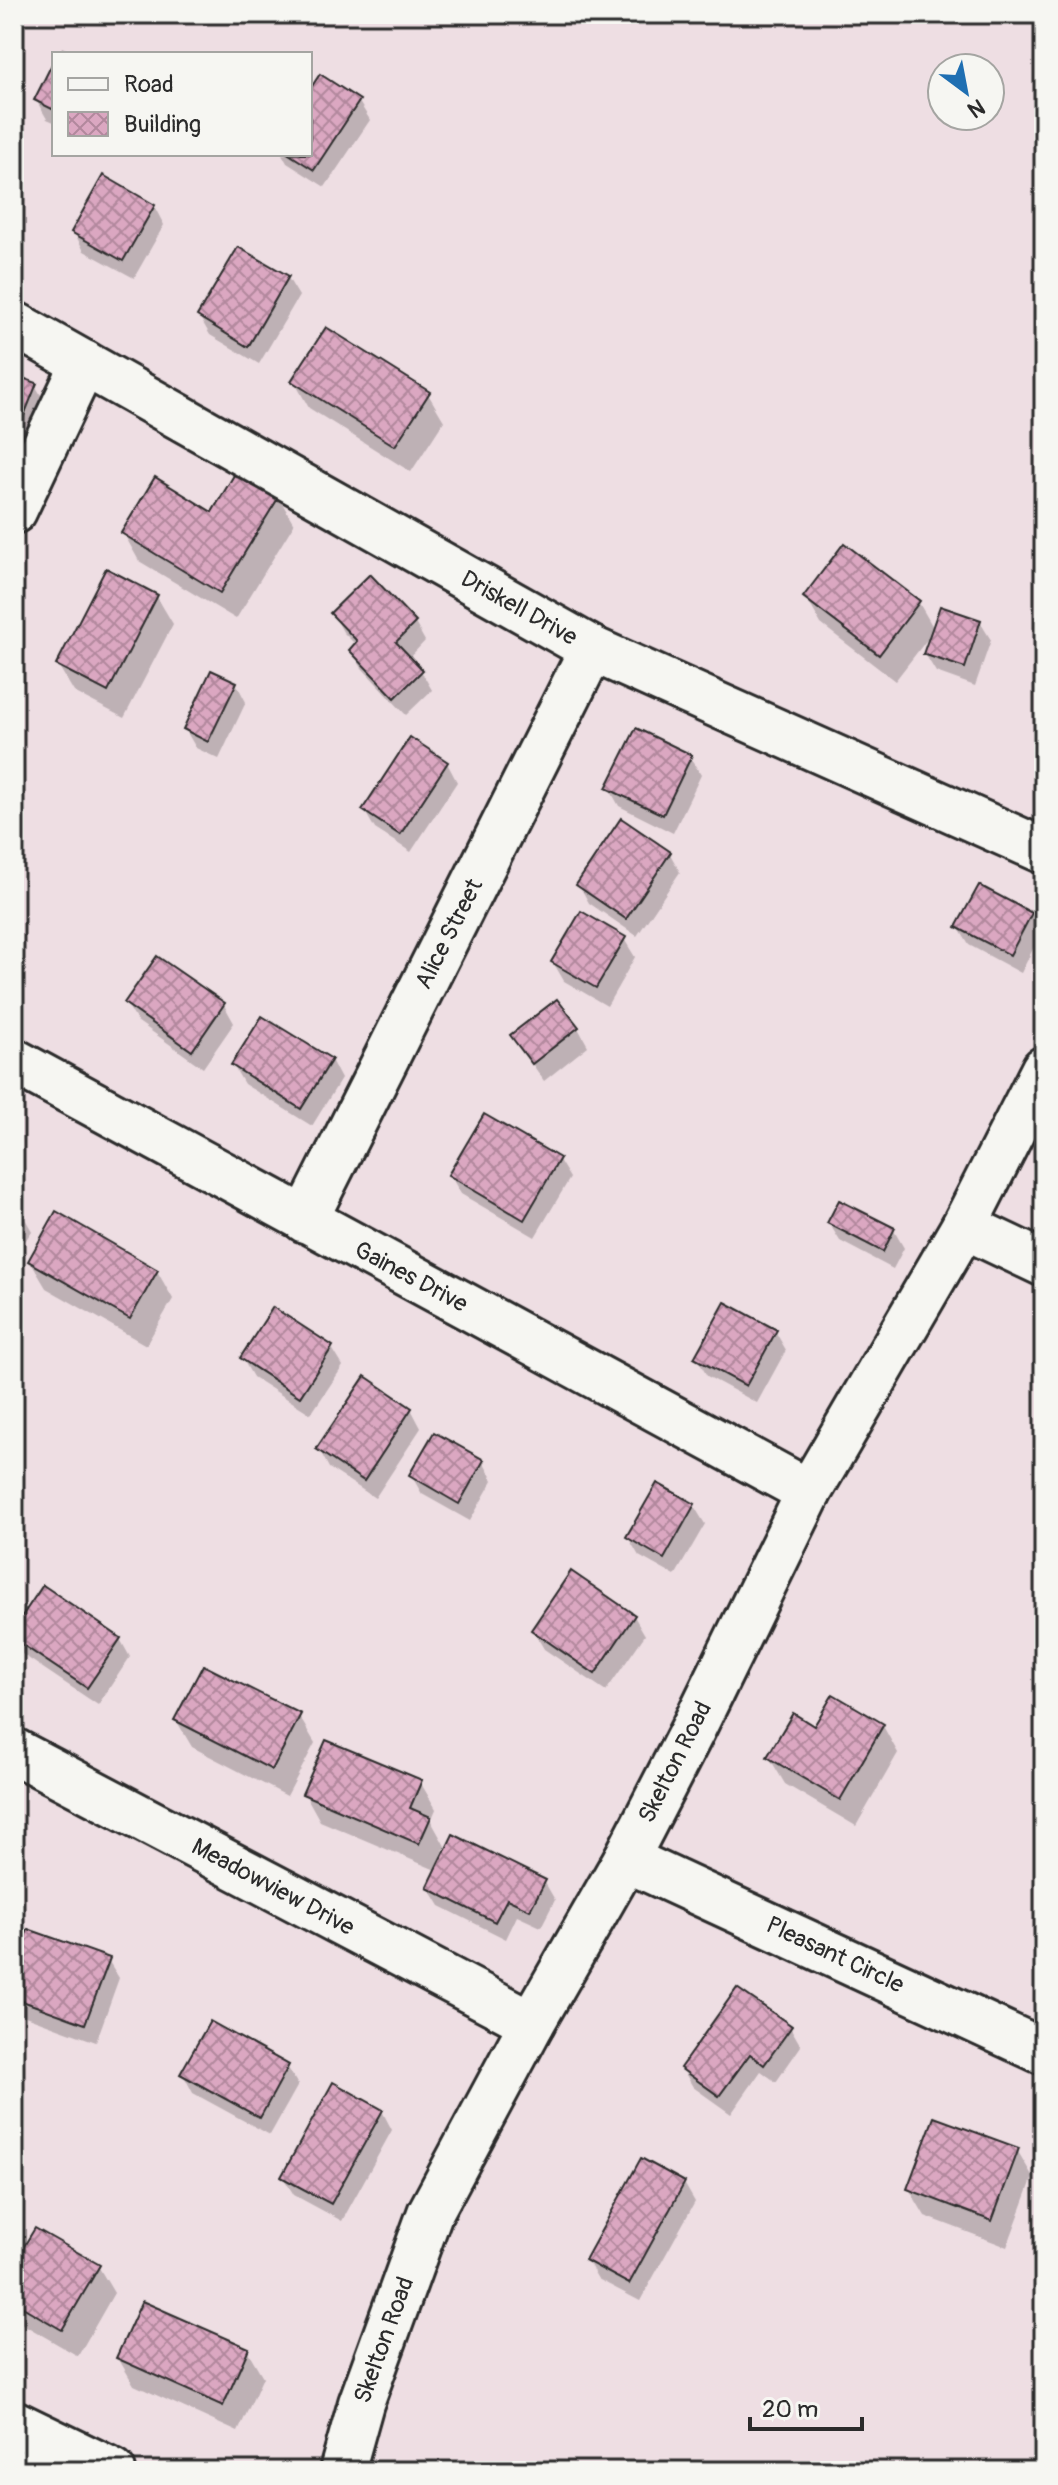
<svg xmlns="http://www.w3.org/2000/svg" width="1058" height="2485" viewBox="0 0 1058 2485" font-family="Pangolin,sans-serif">
<style>
.shadow{fill:#0003}
.building{fill:url(#building-cross-hatch);stroke:#2b2b2b;stroke-width:2}
.lines{fill:none;stroke-linecap:round;stroke-linejoin:round}
.service-casing{stroke:#2b2b2b;stroke-width:28}
.minor-casing{stroke:#2b2b2b;stroke-width:50}
.service{stroke:#f6f6f2;stroke-width:22}
.minor{stroke:#f6f6f2;stroke-width:44}
.labels{text-anchor:middle;dominant-baseline:central;stroke-width:8;stroke-linejoin:round;paint-order:stroke}
.street-label{font-size:24px;fill:#2b2b2b;stroke:#f6f6f2}
</style>
<defs>
<pattern id="building-cross-hatch" width="8" height="8" patternUnits="userSpaceOnUse" patternTransform="scale(2)"><rect width="8" height="8" fill="#dba7c1"/><path d="M0 0l8 8M0 8l8-8" fill="none" stroke="#b2889d"/></pattern>
</defs>
<rect width="100%" height="100%" fill="#eedee3"/>
<filter id="ink" filterUnits="userSpaceOnUse"><feTurbulence type="fractalNoise" baseFrequency=".0125" numOctaves="2"/><feDisplacementMap in="SourceGraphic" scale="16" xChannelSelector="R" yChannelSelector="G"/><feConvolveMatrix kernelMatrix="1 2 1 2 8 2 1 2 1" color-interpolation-filters="sRGB"/></filter>
<g filter="url(#ink)">
<g class="shadow">
<polygon points="62,47 77,54 59,54"/>
<polygon points="54,64 54,122 47,119 36,100"/>
<polygon points="310,93 359,102 370,120 325,187 287,163 282,154 310,154"/>
<polygon points="1044,203 1044,224 1035,209"/>
<polygon points="154,206 164,225 134,278 84,251 74,232"/>
<polygon points="239,249 288,278 299,296 259,364 210,335 199,316"/>
<polygon points="14,377 35,385 46,404 32,440 14,433"/>
<polygon points="294,381 428,394 444,421 411,472 309,408"/>
<polygon points="278,496 294,524 236,619 139,561 124,534 212,514"/>
<polygon points="157,597 173,624 124,718 74,692 58,665"/>
<polygon points="806,597 919,603 934,629 980,622 991,640 975,686 936,672 925,654 932,633 895,681 821,624"/>
<polygon points="333,613 415,623 425,641 409,658 421,671 432,690 406,715 362,668 351,650 356,645 343,632"/>
<polygon points="236,683 246,702 219,759 196,748 185,729"/>
<polygon points="690,757 701,775 673,833 619,806 609,788"/>
<polygon points="447,763 457,782 411,852 375,829 364,810"/>
<polygon points="670,854 680,872 637,936 589,903 579,885"/>
<polygon points="1031,914 1041,933 1021,973 969,945 958,927"/>
<polygon points="624,939 635,957 607,1006 564,981 553,962"/>
<polygon points="126,1003 224,1005 234,1023 203,1068 137,1021"/>
<polygon points="578,1028 588,1046 544,1081 513,1036"/>
<polygon points="331,1060 341,1079 312,1126 244,1084 233,1065"/>
<polygon points="559,1160 570,1178 535,1237 461,1194 450,1175"/>
<polygon points="14,1207 21,1212 32,1231 16,1254"/>
<polygon points="829,1223 893,1229 904,1248 893,1269 840,1241"/>
<polygon points="30,1261 157,1271 173,1299 146,1345 46,1288"/>
<polygon points="274,1310 332,1348 343,1366 311,1414 253,1377 242,1358"/>
<polygon points="775,1331 786,1350 757,1403 707,1376 697,1358"/>
<polygon points="411,1409 421,1428 375,1498 329,1468 319,1449"/>
<polygon points="483,1462 493,1480 470,1521 422,1494 411,1475"/>
<polygon points="658,1485 694,1506 705,1524 675,1576 639,1556 628,1537"/>
<polygon points="634,1616 645,1635 606,1691 544,1649 533,1630"/>
<polygon points="14,1632 120,1639 130,1657 98,1705 22,1654 14,1640"/>
<polygon points="299,1716 315,1743 287,1796 192,1747 176,1720"/>
<polygon points="883,1726 898,1753 856,1826 785,1784 769,1757 815,1729"/>
<polygon points="420,1782 436,1809 431,1821 445,1846 440,1859 544,1881 555,1900 541,1927 517,1916 506,1939 440,1906 429,1888 438,1871 320,1821 305,1794"/>
<polygon points="108,1960 119,1978 96,2042 17,2013 14,2008 14,1973"/>
<polygon points="790,2027 801,2046 776,2082 761,2071 731,2114 693,2087 682,2068"/>
<polygon points="287,2066 298,2085 270,2135 193,2093 183,2074"/>
<polygon points="382,2111 392,2130 342,2221 294,2195 283,2177"/>
<polygon points="1017,2150 1033,2177 1007,2247 925,2216 909,2189"/>
<polygon points="684,2183 695,2202 640,2301 598,2279 587,2260"/>
<polygon points="14,2249 22,2254 98,2266 114,2293 78,2356 14,2319"/>
<polygon points="247,2350 263,2377 238,2432 134,2385 118,2358"/>
</g>
<g class="building">
<polygon points="54,60 54,110 34,100"/>
<polygon points="320,74 360,100 314,170 289,154 310,154 310,89"/>
<polygon points="103,175 155,205 123,261 71,232"/>
<polygon points="238,247 289,276 248,347 197,316"/>
<polygon points="326,327 430,392 395,446 291,381"/>
<polygon points="14,375 37,383 21,423 14,420"/>
<polygon points="237,470 280,495 220,593 121,533 155,477 212,512"/>
<polygon points="844,543 920,601 879,655 803,597"/>
<polygon points="106,568 158,595 108,692 56,665"/>
<polygon points="370,574 416,622 396,642 423,670 395,698 349,650 357,641 330,613"/>
<polygon points="940,606 981,620 965,668 923,654"/>
<polygon points="211,670 237,682 208,742 183,729"/>
<polygon points="636,728 692,755 663,815 606,788"/>
<polygon points="410,737 448,762 400,835 362,810"/>
<polygon points="621,818 671,852 626,919 576,885"/>
<polygon points="979,885 1032,913 1010,955 956,927"/>
<polygon points="581,911 626,937 596,988 551,962"/>
<polygon points="157,956 225,1003 192,1051 124,1003"/>
<polygon points="557,999 579,1027 532,1064 510,1035"/>
<polygon points="262,1016 332,1059 301,1109 231,1065"/>
<polygon points="484,1114 560,1158 524,1220 448,1175"/>
<polygon points="839,1200 895,1228 883,1252 827,1223"/>
<polygon points="56,1211 158,1270 130,1319 28,1261"/>
<polygon points="725,1302 777,1330 746,1386 694,1358"/>
<polygon points="273,1307 333,1346 300,1397 240,1358"/>
<polygon points="365,1376 412,1408 364,1481 316,1449"/>
<polygon points="434,1432 484,1460 459,1504 409,1475"/>
<polygon points="657,1483 695,1504 664,1559 626,1537"/>
<polygon points="571,1571 635,1615 595,1674 531,1630"/>
<polygon points="43,1585 121,1638 87,1688 14,1639 14,1628"/>
<polygon points="203,1665 301,1714 272,1770 174,1720"/>
<polygon points="833,1694 884,1724 840,1800 767,1757 793,1713 814,1726"/>
<polygon points="326,1740 422,1780 410,1808 431,1817 419,1844 302,1794"/>
<polygon points="453,1834 546,1880 530,1910 507,1899 495,1922 427,1888"/>
<polygon points="28,1929 110,1958 85,2024 14,1998 14,1968"/>
<polygon points="737,1988 792,2026 764,2065 750,2054 719,2096 680,2068"/>
<polygon points="210,2021 289,2065 260,2118 180,2074"/>
<polygon points="333,2082 383,2110 331,2204 281,2177"/>
<polygon points="934,2117 1019,2148 992,2221 907,2189"/>
<polygon points="641,2158 685,2182 629,2284 585,2260"/>
<polygon points="35,2228 100,2265 62,2330 14,2302 14,2247 21,2251"/>
<polygon points="142,2301 249,2348 223,2406 116,2358"/>
</g>
<g class="lines">
<g class="service-casing">
<polyline id="service" points="26,2471 37,2434"/>
</g>
<g class="minor-casing">
<g id="minor">
<polyline points="14,324 592,649 1044,851"/>
<polyline points="14,511 84,363"/>
<polyline points="14,1061 809,1492"/>
<polyline points="305,1220 592,649"/>
<polyline points="964,1226 1044,1264"/>
<polyline points="14,1751 532,2023"/>
<polyline points="626,1859 1044,2052"/>
<polyline points="14,2423 113,2471"/>
<polyline points="342,2471 361,2403 430,2213 532,2023 626,1859 692,1731 809,1492 964,1226 1044,1069"/>
</g>
</g>
<use href="#service" class="service"/>
<use href="#minor" class="minor"/>
</g>
</g>
<g class="labels">
<g class="street-label">
<text transform="translate(519 608) rotate(29)">Driskell Drive</text>
<text transform="translate(449 934) rotate(-63)">Alice Street</text>
<text transform="translate(411 1277) rotate(28)">Gaines Drive</text>
<text transform="translate(675 1762) rotate(-63)">Skelton Road</text>
<text transform="translate(273 1887) rotate(28)">Meadowview Drive</text>
<text transform="translate(835 1955) rotate(25)">Pleasant Circle</text>
<text transform="translate(384 2340) rotate(-70)">Skelton Road</text>
</g>
</g>
<rect width="1058" height="2485" fill="none" stroke="#f6f6f2" stroke-width="48"/>
<rect x="24" y="24" width="1010" height="2437" fill="none" stroke="#2b2b2b" stroke-width="3" filter="url(#ink)"/>
<rect x="52" y="52" width="260" height="104" fill="#f6f6f2" stroke="#a5a5a2" stroke-width="2"/>
<rect x="68" y="78" width="40" height="12" fill="#f6f6f2" stroke="#a5a5a2" stroke-width="2"/>
<text x="124" y="92" font-size="24" fill="#2b2b2b">Road</text>
<rect x="68" y="112" width="40" height="24" fill="url(#building-cross-hatch)" stroke="#a5a5a2" stroke-width="2"/>
<text x="124" y="132" font-size="24" fill="#2b2b2b">Building</text>
<g transform="translate(966 92) rotate(148)"><circle r="38" fill="#f6f6f2" stroke="#a5a5a2" stroke-width="2"/>
<path d="M0-6L14 30L0 20L-14 30Z" fill="#1f6fb2"/>
<text y="-12" font-size="22" font-weight="bold" text-anchor="middle" fill="#2b2b2b">N</text>
</g>
<path d="M750 2417v12h112v-12" fill="none" stroke="#2b2b2b" stroke-width="4"/>
<text x="762" y="2417" font-size="24" fill="#2b2b2b" stroke="#f6f6f2" stroke-width="6" paint-order="stroke">20 m</text>
</svg>
